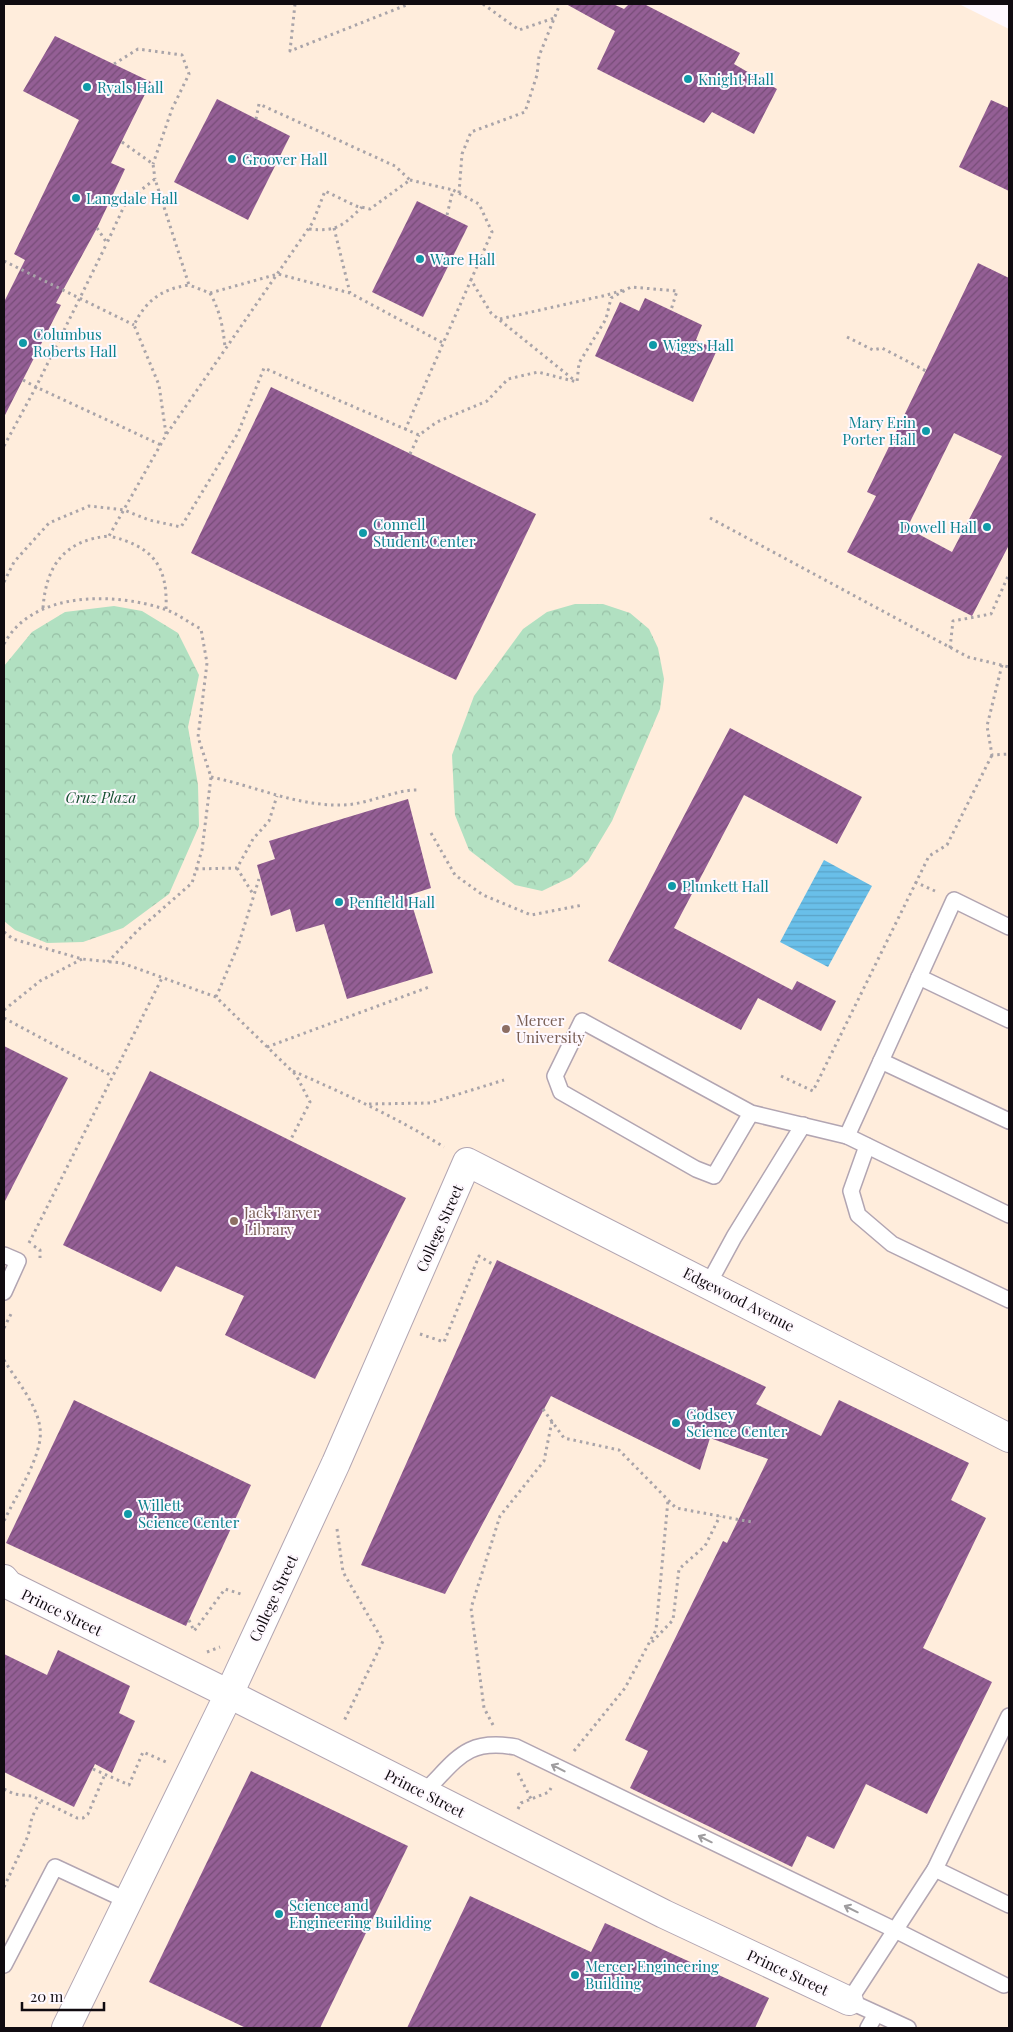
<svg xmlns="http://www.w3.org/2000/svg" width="1013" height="2032" viewBox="0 0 1013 2032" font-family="'Playfair Display',serif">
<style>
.education{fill:#ffeddc}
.forest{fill:url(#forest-crowns)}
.water{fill:url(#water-rules)}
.building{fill:url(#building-hatch);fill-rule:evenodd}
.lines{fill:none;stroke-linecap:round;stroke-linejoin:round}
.lane-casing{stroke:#b2a5b2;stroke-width:18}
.street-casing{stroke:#b2a5b2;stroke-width:30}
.path{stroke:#a9a4a9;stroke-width:3;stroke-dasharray:2.5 4;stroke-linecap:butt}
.lane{stroke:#fff;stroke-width:15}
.street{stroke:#fff;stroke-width:28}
.oneway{stroke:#9f9d9f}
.culture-dot{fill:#0f9aa8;stroke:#fef8fe;stroke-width:2}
.education-dot{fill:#8d6e63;stroke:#fef8fe;stroke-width:2}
.labels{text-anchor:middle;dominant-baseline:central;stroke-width:4;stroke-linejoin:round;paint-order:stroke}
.culture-label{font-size:15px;fill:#0d838f;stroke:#fef8fe;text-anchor:start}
.park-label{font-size:15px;font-style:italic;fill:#165031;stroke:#fef8fe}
.education-label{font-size:15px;fill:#785e54;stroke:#fef8fe;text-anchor:start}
.street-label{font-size:15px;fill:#100b10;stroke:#fef8fe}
</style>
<defs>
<pattern id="forest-crowns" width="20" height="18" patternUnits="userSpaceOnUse" patternTransform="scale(1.25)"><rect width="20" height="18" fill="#b1e0c1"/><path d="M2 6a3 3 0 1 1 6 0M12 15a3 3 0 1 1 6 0" fill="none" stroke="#97bfa5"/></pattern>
<pattern id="water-rules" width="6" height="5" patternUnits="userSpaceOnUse" patternTransform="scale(1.25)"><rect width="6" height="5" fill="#69bfe9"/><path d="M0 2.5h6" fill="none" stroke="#5aa3c7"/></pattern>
<pattern id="building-hatch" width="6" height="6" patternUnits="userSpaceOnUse" patternTransform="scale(1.25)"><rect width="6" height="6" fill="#945f95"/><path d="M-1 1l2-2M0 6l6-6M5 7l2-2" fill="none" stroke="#774d78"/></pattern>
</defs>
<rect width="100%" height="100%" fill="#fef8fe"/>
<polygon class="education" points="4,4 959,4 1009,29 1009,2028 4,2028"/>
<g class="forest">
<polygon points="575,604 603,604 630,613 649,629 658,648 664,679 660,709 612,821 588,861 571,877 542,891 515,885 469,850 455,815 452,755 474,696 523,629 547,612"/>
<polygon points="114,606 142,611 178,633 199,675 188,727 198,785 199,826 169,894 123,928 83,942 47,943 15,930 4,921 4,666 32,632 65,612"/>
</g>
<polygon class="water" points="824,860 872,886 828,967 780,942"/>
<g class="building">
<polygon points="566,4 613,4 624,9 629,4 644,4 740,53 734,64 777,89 754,134 712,112 704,123 597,69 615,31"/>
<polygon points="55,36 151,82 111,163 125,169 97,228 56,303 61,305 4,417 4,302 25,260 14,254 79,120 23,91"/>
<polygon points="217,99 290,136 248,220 174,182"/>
<polygon points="991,100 1009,108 1009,191 959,167"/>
<polygon points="417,201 468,226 423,317 372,292"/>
<path d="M978,263L1009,278V545L972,616L847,552L876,496L867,492ZM954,433L1002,456L952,552L907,528Z"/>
<polygon points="645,298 702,325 696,340 717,350 693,402 595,356 620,302 639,311"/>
<polygon points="271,387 536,514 456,680 191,553"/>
<polygon points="730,728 862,797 837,844 744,795 674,928 792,990 797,981 836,1001 821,1031 758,998 741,1030 608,961"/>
<polygon points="408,799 431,888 409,895 433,973 347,999 324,924 296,932 290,909 271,916 257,865 275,859 269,841"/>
<polygon points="4,1046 68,1078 4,1203"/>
<polygon points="150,1071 406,1198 315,1379 225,1335 244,1296 176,1266 161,1292 63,1245"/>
<polygon points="497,1260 766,1387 756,1404 821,1436 839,1400 969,1463 951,1500 986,1518 923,1648 992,1682 927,1814 866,1784 834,1849 807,1836 792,1867 630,1788 648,1751 625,1740 723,1541 727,1543 768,1459 710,1438 700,1470 551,1396 445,1594 361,1565"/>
<polygon points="74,1400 251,1485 186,1626 6,1543"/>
<polygon points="58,1650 130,1686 119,1713 135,1721 112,1773 95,1764 74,1807 4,1772 4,1654 47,1675"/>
<polygon points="251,1771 408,1846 320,2028 246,2028 149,1982"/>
<polygon points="470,1896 591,1952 605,1923 769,1998 755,2028 407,2028"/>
</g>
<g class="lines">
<g class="lane-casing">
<g id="lane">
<polyline points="1009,927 954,900 847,1136 1009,1215"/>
<polyline points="919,977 1009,1020"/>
<polyline points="881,1061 1009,1121"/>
<polyline points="751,1113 714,1176 696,1169 561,1092 555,1076 582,1021 751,1113 847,1136"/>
<polyline points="867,1146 851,1191 858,1215 892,1244 1009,1300"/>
<polyline points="4,1255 18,1261 4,1292"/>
<polyline points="709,1283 734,1237 803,1125"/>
<path d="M424,1792C457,1760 465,1738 516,1747L895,1930L1004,1985"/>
<polyline points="935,1869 1009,1905"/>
<polyline points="4,1965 55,1867 128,1901"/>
<polyline points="868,2028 876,2014"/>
<polyline points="908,2028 849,2001 935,1869 1009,1716"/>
</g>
</g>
<g class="street-casing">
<g id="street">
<polyline points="4,1579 9,1585 229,1694 664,1914 849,2001"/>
<polyline points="66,2028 229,1694 336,1463 467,1162 1009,1438"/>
</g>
</g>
<g class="path">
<polyline points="295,4 290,51 409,4"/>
<polyline points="483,4 519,30 554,18"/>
<polyline points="114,64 138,49 182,55 189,74 172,109 153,164"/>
<polyline points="122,142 153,164 155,179"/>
<polyline points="410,180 453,190"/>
<polyline points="459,193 462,154 471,132 525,112 537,75 539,56 560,4"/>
<polyline points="447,215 453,190 479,204 492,232 471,280 491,313 574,380"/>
<polyline points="97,228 107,243 126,202 155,179 189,285 210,293 278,274 350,293 443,343"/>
<polyline points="334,228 350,293"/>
<path d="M309,229C336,232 343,226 362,207"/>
<polyline points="4,261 134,325"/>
<path d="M210,293C220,311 223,327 225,347"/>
<polyline points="500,319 607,295 623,290"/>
<polyline points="847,337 873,350 882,348 926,371"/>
<polyline points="23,380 36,387 107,243"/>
<polyline points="405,430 471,280"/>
<path d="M166,434L159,385L134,325C146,300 162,289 189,285"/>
<polyline points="4,446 36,387 161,445"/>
<polyline points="410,454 419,435"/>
<polyline points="710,518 968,657 1009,667"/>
<polyline points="4,582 14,562 49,523 89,506 124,510 149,520 181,527 238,433 264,368 419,435 437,422 487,401 508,379 538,372 577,382 579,363 606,319 611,298 631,287 677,291 671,310"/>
<path d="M43,608C46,565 65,540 109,536"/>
<path d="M166,609C168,565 152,546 109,536L166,435L313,222L325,191L356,206L370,209L410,180L395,166L259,104L256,119"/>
<path d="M4,644C32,591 114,592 164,609C177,613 189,623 201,629L207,663L198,737L211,777L202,850L192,883L137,931L108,962"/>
<polyline points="950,648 953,621 991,614 1009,574"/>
<polyline points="1002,665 987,726 992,755 1009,754"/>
<path d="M211,777C255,786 296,806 341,805C368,805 395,789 419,790"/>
<polyline points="431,833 455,875 483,895 531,915 583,905"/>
<polyline points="237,868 253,894"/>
<polyline points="196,869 237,868 253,839 269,821 277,796"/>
<polyline points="915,882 935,891"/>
<polyline points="4,932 13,939 82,959 122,963 216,997 296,1075 310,1102 290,1141"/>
<polyline points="216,997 238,946 259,879"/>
<polyline points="4,1010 40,981 82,959"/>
<polyline points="4,1018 112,1076"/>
<polyline points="267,1047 429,987"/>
<path d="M293,1071C345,1094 396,1117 444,1147"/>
<polyline points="781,1076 813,1091 929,856 947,845 992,755"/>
<polyline points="369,1104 430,1103 504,1080"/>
<polyline points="29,1243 162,978"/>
<polyline points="34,1246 40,1250 40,1258"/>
<polyline points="4,1328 12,1312"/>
<polyline points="420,1334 444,1342 479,1256 494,1265"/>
<path d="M4,1360C16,1380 37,1404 40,1428C44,1454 15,1497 4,1521"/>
<polyline points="543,1409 564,1438 619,1450 676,1508 752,1522"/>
<polyline points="337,1529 343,1572 383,1641 344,1721"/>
<polyline points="189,1620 194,1631 225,1589 244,1595"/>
<polyline points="652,1642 673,1620 679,1569 705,1546 720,1516"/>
<polyline points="207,1652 220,1647"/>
<polyline points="493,1725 484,1708 471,1608 500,1516 544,1461 552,1421"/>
<polyline points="574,1751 625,1688 656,1630 668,1500"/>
<polyline points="93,1769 129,1785 143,1752 166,1762"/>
<polyline points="518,1773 531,1799"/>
<polyline points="4,1789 14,1794 32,1796 77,1818 83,1818 88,1814 105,1774"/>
<polyline points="518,1809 521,1803 549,1792 551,1788"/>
<polyline points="4,1887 28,1836 32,1817 40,1802"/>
</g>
<use href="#lane" class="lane"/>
<use href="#street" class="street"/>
</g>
<defs><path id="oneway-shaft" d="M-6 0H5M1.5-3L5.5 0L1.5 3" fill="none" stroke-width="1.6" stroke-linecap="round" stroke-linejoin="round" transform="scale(1.25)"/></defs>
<g class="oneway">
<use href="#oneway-shaft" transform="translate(558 1768) rotate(-153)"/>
<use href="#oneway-shaft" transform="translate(705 1839) rotate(-154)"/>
<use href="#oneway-shaft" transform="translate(851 1909) rotate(-154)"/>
</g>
<g class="culture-dot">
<circle cx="688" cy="79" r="5"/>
<circle cx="87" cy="87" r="5"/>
<circle cx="232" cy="159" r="5"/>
<circle cx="76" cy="198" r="5"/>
<circle cx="420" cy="259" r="5"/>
<circle cx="23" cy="343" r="5"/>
<circle cx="653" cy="345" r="5"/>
<circle cx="926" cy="431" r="5"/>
<circle cx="987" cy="527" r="5"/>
<circle cx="363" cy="533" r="5"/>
<circle cx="672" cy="886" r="5"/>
<circle cx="339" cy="902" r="5"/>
<circle cx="676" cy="1423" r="5"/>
<circle cx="128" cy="1514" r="5"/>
<circle cx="279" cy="1914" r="5"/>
<circle cx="575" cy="1975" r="5"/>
</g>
<g class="education-dot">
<circle cx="506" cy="1029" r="5"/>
<circle cx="234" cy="1221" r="5"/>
</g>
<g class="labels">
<g class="culture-label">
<text x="698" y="79">Knight Hall</text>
<text x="97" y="87">Ryals Hall</text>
<text x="242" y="159">Groover Hall</text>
<text x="86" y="198">Langdale Hall</text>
<text x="430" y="259">Ware Hall</text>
<text x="33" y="334">Columbus<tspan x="33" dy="17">Roberts Hall</tspan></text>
<text x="663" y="345">Wiggs Hall</text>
<text x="916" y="422" text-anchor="end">Mary Erin<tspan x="916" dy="17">Porter Hall</tspan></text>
<text x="373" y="524">Connell<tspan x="373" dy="17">Student Center</tspan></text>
<text x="977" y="527" text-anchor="end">Dowell Hall</text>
<text x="682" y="886">Plunkett Hall</text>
<text x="349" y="902">Penfield Hall</text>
<text x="686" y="1414">Godsey<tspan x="686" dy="17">Science Center</tspan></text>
<text x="138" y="1505">Willett<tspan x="138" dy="17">Science Center</tspan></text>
<text x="289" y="1905">Science and<tspan x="289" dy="17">Engineering Building</tspan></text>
<text x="585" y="1966">Mercer Engineering<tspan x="585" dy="17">Building</tspan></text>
</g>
<g class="park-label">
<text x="101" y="797">Cruz Plaza</text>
</g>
<g class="education-label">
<text x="516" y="1020">Mercer<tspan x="516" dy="17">University</tspan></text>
<text x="244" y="1212">Jack Tarver<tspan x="244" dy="17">Library</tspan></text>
</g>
<g class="street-label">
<text transform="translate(439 1228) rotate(-66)">College Street</text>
<text transform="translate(739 1299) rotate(27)">Edgewood Avenue</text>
<text transform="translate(273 1598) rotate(-65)">College Street</text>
<text transform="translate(62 1612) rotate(26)">Prince Street</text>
<text transform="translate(425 1793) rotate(27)">Prince Street</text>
<text transform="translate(788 1972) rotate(25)">Prince Street</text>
</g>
</g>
<rect width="1013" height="2032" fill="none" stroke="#100b10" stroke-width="10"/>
<path d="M22 2002v8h82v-8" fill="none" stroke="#100b10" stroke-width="2.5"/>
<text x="30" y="2002" font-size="15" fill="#100b10" stroke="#fef8fe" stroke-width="4" paint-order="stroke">20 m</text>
</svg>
